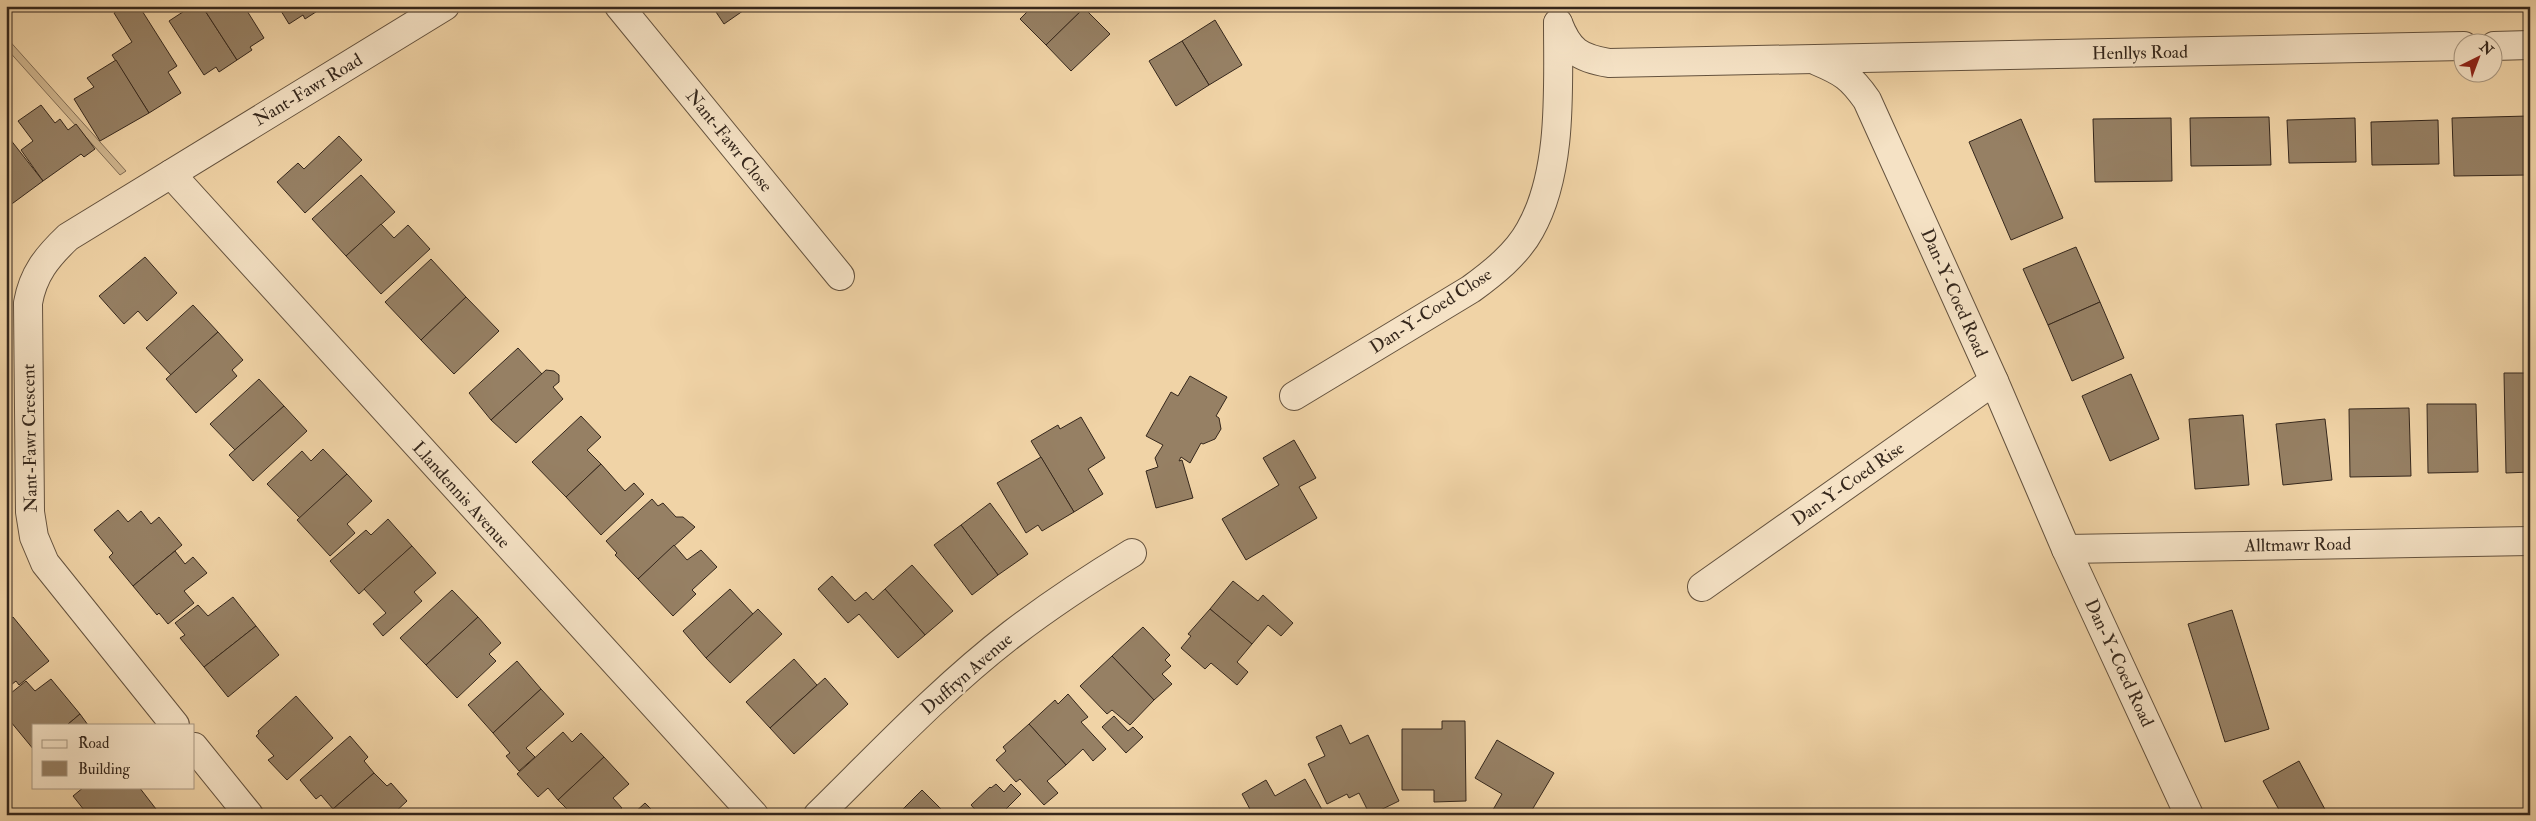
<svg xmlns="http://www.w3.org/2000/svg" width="2536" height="821" viewBox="0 0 2536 821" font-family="'IM FELL Double Pica',serif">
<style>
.green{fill:#d0b68f;stroke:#826e56}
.building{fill:#968064;stroke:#35271c}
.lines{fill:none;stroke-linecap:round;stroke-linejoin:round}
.minor-casing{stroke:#64523e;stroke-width:30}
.minor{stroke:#f5e2c5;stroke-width:28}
.labels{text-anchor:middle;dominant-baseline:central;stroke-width:5;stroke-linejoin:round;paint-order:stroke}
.street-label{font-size:18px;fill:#35271c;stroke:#f5e2c5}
</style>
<rect width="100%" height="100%" fill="#f0d3a6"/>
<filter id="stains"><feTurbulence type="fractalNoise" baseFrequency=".004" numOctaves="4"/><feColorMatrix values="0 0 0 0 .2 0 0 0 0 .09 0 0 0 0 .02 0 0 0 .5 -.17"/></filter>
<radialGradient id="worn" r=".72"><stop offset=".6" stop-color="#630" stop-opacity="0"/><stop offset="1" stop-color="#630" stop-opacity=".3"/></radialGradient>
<polygon class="green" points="6,37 126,171 120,175 6,48"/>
<g class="building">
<polygon points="125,6 139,6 177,66 168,72 181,93 149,113 112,55 132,42 114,13"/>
<polygon points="192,6 202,6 237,60 219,72 216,67 204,75 169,21"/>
<polygon points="202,6 244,6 264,38 250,47 252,50 237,60"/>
<polygon points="278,6 321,6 322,8 305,19 303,15 289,24"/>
<polygon points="712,6 750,6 724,24"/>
<polygon points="1033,6 1083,6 1084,8 1046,45 1020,19"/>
<polygon points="1084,8 1110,34 1071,71 1046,45"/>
<polygon points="1215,20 1242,65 1209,85 1182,41"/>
<polygon points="1182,41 1209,85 1176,106 1149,61"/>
<polygon points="116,60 149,113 100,141 74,99 94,87 87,78"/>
<polygon points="41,105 55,123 60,119 68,130 76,124 95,149 84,157 81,154 43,181 21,150 33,141 18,121"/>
<polygon points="2528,116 2529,175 2454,176 2452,118"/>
<polygon points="2269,117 2271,165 2191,166 2190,118"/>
<polygon points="2171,118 2172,181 2095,182 2093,119"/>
<polygon points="2355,118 2356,162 2289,163 2287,120"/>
<polygon points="2021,119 2063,218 2011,240 1969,142"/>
<polygon points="2438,120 2439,164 2372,165 2371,122"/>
<polygon points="6,134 43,181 9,206 6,202"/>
<polygon points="339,136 362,160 305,213 277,182 298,163 304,169"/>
<polygon points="361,175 395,212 346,256 312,219"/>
<polygon points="381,224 394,238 408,225 430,249 381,294 346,256"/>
<polygon points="2076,247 2100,302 2048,325 2023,269"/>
<polygon points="145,257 177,293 147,321 138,311 124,324 99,296"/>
<polygon points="431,259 466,297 421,340 385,302"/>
<polygon points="466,297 499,331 454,374 421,340"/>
<polygon points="2100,302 2124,358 2072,381 2048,325"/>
<polygon points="193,305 218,332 171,375 146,348"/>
<polygon points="218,332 243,360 232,370 237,376 196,413 166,379"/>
<polygon points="518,348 542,374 491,420 469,393"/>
<polygon points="546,370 554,371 559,375 559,382 553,387 563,399 516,443 491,420"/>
<polygon points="2504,373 2530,373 2530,472 2506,473"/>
<polygon points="2131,374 2159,439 2110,461 2082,396"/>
<polygon points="1190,376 1227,397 1216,416 1219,418 1221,429 1215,439 1203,444 1201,443 1190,463 1181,457 1179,461 1182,460 1193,498 1156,508 1146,471 1158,467 1155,458 1163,445 1146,436 1171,392 1178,396"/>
<polygon points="259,379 284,406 235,450 210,424"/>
<polygon points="2427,404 2476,404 2478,472 2428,473"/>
<polygon points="284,406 307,431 253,481 229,455"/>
<polygon points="2409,408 2411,476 2350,477 2349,409"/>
<polygon points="2243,415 2249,485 2195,489 2189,419"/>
<polygon points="581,416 601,437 587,450 601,464 566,497 532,462"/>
<polygon points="1081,417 1105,458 1088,469 1103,494 1074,512 1031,441 1058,425 1060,429"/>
<polygon points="2325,419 2332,480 2283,485 2276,424"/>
<polygon points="1294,440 1316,478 1299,487 1317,518 1246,560 1222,519 1279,485 1263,458"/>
<polygon points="323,449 347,474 300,518 267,484 302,451 311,461"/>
<polygon points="1041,457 1074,512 1042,531 1038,525 1026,533 997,483"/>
<polygon points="601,464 625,491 634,483 644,494 601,535 566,497"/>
<polygon points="347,474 372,501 347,524 355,533 330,556 297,520"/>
<polygon points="652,499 658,506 663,503 676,517 683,517 695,527 638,579 615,555 617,553 606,541"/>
<polygon points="990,503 1028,554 998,575 961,525"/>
<polygon points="118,510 128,522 141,511 151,524 159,517 182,545 133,586 109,557 113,553 94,530"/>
<polygon points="388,519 412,546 359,594 330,561 366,530 371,535"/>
<polygon points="961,525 998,575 972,595 934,545"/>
<polygon points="674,545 687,560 701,550 717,567 692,590 696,594 673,616 638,579"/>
<polygon points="412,546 436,573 414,592 422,601 383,636 373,624 386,613 364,589"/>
<polygon points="175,551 185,564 193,557 207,573 184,591 194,603 168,624 159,613 157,615 133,586"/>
<polygon points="912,565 953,611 925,635 885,589"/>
<polygon points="832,576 855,601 866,592 873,600 885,589 925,635 898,658 859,614 848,623 818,589"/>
<polygon points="1233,581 1258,601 1263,595 1293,623 1281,636 1268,625 1252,644 1210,609"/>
<polygon points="730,589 753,614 706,658 683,631"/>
<polygon points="452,590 478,617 426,665 400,638"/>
<polygon points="233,597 256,626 204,667 180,638 185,635 175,623 198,605 208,616"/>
<polygon points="758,609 782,634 730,683 706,658"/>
<polygon points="1210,609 1252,644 1237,662 1248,672 1237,685 1211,663 1205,669 1181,648 1191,636 1188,634"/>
<polygon points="2232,610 2269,729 2225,742 2188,624"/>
<polygon points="13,617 49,661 19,685 16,681 6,689 6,622"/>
<polygon points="478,617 501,643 489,654 496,661 457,698 426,665"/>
<polygon points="256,626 279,655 228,697 204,667"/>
<polygon points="1143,627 1170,655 1165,660 1171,666 1162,674 1172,684 1154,700 1112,656"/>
<polygon points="1112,656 1154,700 1130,725 1112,710 1107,714 1080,686"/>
<polygon points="794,659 817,685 770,728 746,702"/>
<polygon points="517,661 541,689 493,733 468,705"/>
<polygon points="825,678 848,704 794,754 770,728"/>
<polygon points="51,679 80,714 67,725 34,725 34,750 6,716 6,697 26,681 35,691"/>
<polygon points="541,689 564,714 526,748 535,757 519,771 506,756 510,753 493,733"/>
<polygon points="1068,694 1088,717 1081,722 1106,749 1093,761 1083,749 1066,765 1029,724 1055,700 1058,704"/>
<polygon points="296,696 333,738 287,780 268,760 274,756 256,736 259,733 258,731"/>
<polygon points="80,714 88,725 67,725"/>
<polygon points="1114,716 1128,731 1133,727 1143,737 1126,753 1102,727"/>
<polygon points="1442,721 1465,721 1466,801 1434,802 1434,790 1402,790 1402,729 1442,729"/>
<polygon points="1029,724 1066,765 1047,781 1058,793 1044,805 1020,779 1016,782 996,760 1006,751 1003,747"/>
<polygon points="1341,725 1350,744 1368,735 1399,801 1370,815 1359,793 1349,798 1347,794 1327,804 1308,764 1325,756 1316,737"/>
<polygon points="563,732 572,742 581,733 604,757 558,800 548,788 538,797 517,774"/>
<polygon points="350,736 368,757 364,761 374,773 333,809 321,795 316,799 300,780"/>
<polygon points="1497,740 1554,773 1529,815 1490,815 1502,794 1475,778"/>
<polygon points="604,757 629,784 613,798 622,808 614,815 569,815 570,812 558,800"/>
<polygon points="2299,761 2328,815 2282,815 2263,781"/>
<polygon points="374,773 387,786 391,783 407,801 392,815 338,815 333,809"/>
<polygon points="1305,779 1325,815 1253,815 1242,794 1266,780 1275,796"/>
<polygon points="996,784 1004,792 1011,784 1021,794 1000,815 980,815 971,805 990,787 991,788"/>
<polygon points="84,787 139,787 156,809 148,815 88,815 73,796"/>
<polygon points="922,790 943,811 939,815 897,815"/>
<polygon points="645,803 657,815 632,815"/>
</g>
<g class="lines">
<g class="minor-casing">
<g id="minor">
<polyline points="619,6 840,276"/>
<path d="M1558,23C1569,51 1579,58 1609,63L2464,46"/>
<polyline points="2494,46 2530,45"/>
<path d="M1817,61C1843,72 1851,77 1867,100L1994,381L2066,549L2189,815"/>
<polyline points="171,174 754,815"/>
<path d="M1294,396L1471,289C1493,273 1517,254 1530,230C1563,172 1558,88 1558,23"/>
<polyline points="2066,549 2530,541"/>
<polyline points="1702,587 1994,381"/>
<path d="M175,725L45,563L34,537L30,512L28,303C33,274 47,257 68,237L445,6"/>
<polyline points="194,747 249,815"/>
<path d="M818,815C881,753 942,688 1012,634C1050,605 1091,578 1132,553"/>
</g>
</g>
<use href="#minor" class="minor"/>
</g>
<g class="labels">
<g class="street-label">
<text transform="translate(2140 53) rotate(-1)">Henllys Road</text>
<text transform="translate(308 90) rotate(-31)">Nant-Fawr Road</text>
<text transform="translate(729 141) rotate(51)">Nant-Fawr Close</text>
<text transform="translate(1954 293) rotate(66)">Dan-Y-Coed Road</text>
<text transform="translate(1431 311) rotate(-33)">Dan-Y-Coed Close</text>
<text transform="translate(30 438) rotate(-91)">Nant-Fawr Crescent</text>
<text transform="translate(1848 484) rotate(-35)">Dan-Y-Coed Rise</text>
<text transform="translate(461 495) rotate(48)">Llandennis Avenue</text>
<text transform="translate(2298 545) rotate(-1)">Alltmawr Road</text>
<text transform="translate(2119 663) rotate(65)">Dan-Y-Coed Road</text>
<text transform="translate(967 674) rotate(-41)">Duffryn Avenue</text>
</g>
</g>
<rect width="2536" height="821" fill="none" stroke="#f0d3a6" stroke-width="25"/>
<rect x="8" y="8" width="2521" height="806" fill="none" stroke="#35271c" stroke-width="2.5"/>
<rect x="12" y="12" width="2511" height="796" fill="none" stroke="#35271c"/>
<rect x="32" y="724" width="162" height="65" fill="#f5e2c5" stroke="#a89781"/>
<rect x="42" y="740" width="25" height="8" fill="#f5e2c5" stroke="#a89781"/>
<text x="78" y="748" font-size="15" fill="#35271c">Road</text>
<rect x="42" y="761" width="25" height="15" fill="#968064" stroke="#a89781"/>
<text x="78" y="774" font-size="15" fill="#35271c">Building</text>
<g transform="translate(2478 58) rotate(42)"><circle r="24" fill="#f5e2c5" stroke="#a89781"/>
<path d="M0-4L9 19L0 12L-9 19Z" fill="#8f2418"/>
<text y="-8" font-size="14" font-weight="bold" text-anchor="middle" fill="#35271c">N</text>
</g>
<rect width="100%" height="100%" filter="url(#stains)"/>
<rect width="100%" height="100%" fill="url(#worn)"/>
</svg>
